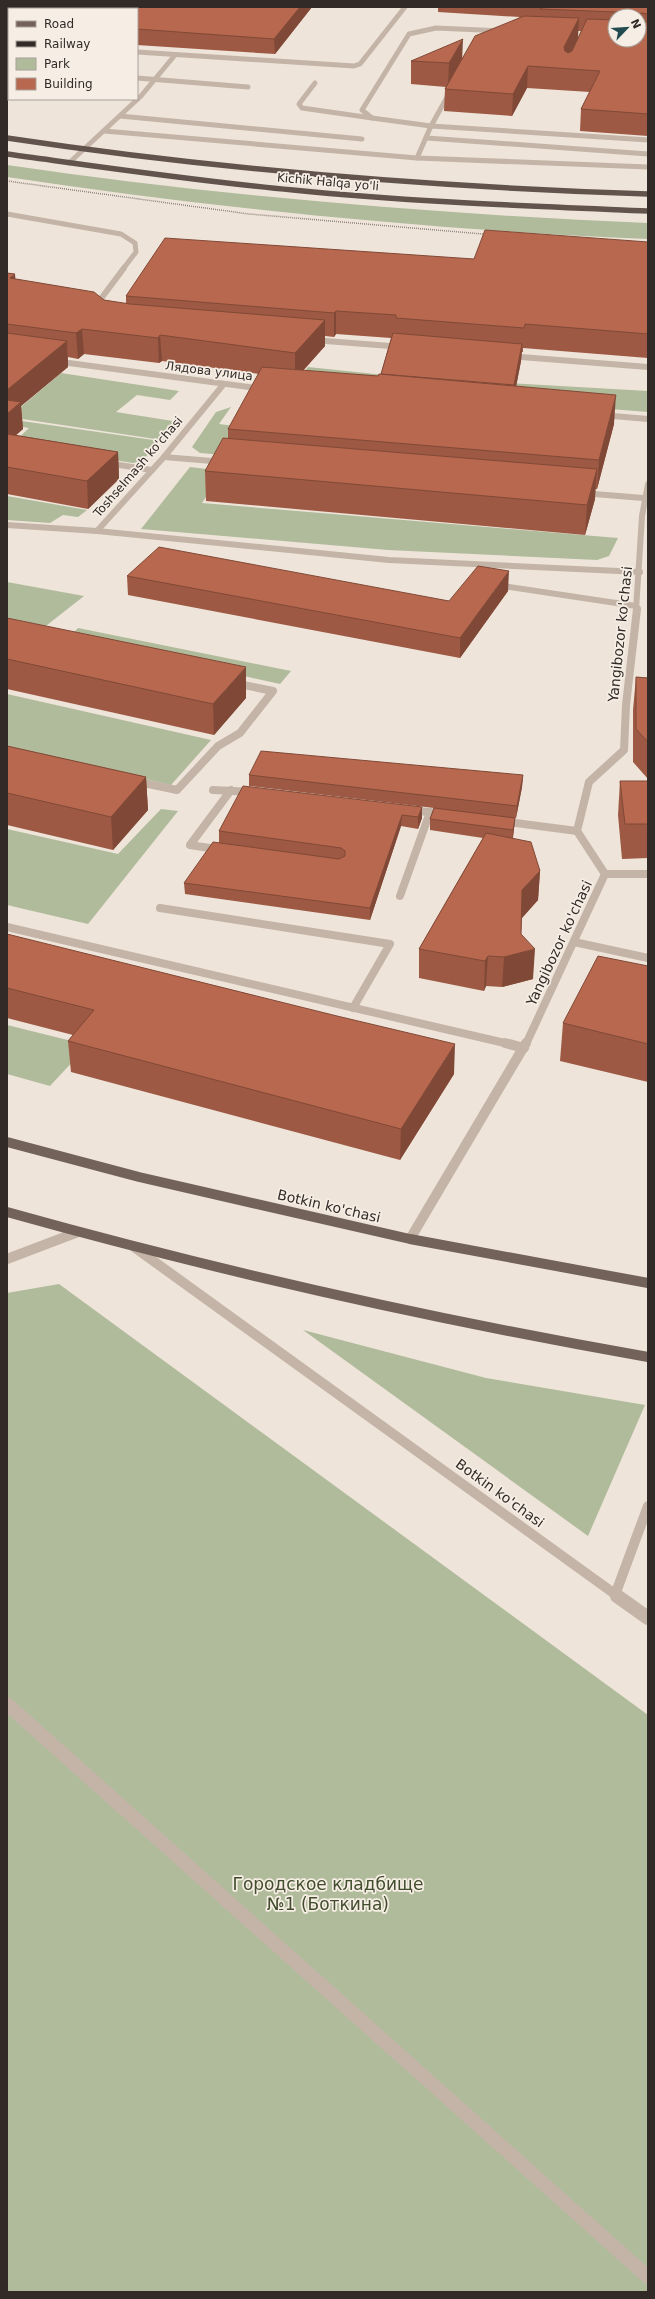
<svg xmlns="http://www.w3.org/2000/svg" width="655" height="2299" viewBox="0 0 655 2299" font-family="'DejaVu Sans',sans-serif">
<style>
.green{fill:#b0bb9b}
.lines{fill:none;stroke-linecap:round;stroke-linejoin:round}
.service-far4{stroke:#c4b4a7;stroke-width:5}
.service-far3{stroke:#c4b4a7;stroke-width:6}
.service-far2{stroke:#c4b4a7;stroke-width:8}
.service-far1{stroke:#c4b4a7;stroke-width:10}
.service{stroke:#c4b4a7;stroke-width:14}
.minor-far3{stroke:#c4b4a7;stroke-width:5}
.minor-far2{stroke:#c4b4a7;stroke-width:6}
.minor-far1{stroke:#c4b4a7;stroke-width:8}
.minor{stroke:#c4b4a7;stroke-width:10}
.tertiary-far1{stroke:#c4b4a7;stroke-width:10}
.tertiary{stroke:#c4b4a7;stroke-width:14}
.primary{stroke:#726259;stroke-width:10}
.trunk{stroke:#62544c;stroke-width:5.5}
.rail{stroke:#322a27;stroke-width:1.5;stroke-dasharray:0.5 1.5;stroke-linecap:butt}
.wall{fill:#9d5943;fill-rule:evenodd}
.shaded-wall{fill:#804937}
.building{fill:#b7684e;stroke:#804937}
.labels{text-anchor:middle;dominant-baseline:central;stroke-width:3.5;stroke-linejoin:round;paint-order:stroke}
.far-street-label{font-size:12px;fill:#322a27;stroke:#f6eee5}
.street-label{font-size:14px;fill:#322a27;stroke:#f6eee5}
.near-park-label{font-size:17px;fill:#414d2d;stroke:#f6eee5}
</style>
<rect width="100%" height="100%" fill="#eee4d9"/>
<g class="green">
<polygon points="7,7 104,7 102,9 9,9 9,55 7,55"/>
<path d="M7,165C219,196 434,214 648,223V239C433,230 220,209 7,177Z"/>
<polygon points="308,367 404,377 648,391 648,412 295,384"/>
<polygon points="61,373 179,391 170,400 137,395 116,412 179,422 162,440 9,417"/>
<polygon points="231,407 219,424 243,427 224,455 200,453 192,447 216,412"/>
<polygon points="15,420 160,441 142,461 133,463 12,444 29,428 8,425"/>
<polygon points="190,467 223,471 202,503 618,538 609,556 597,560 388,550 141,529"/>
<polygon points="7,496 87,510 78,517 63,515 50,523 7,520"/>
<polygon points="7,582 84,596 42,629 7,620"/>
<polygon points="78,628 291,671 280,684 70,637"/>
<polygon points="7,694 211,740 171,785 7,747"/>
<polygon points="161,809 178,811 88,924 7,905 7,829 118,854"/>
<polygon points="7,1025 88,1045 50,1086 7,1074"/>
<polygon points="59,1284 648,1715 648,2292 7,2292 7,1293"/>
<polygon points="303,1330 486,1378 645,1405 588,1536"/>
</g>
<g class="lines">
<g class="service-far4">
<polyline points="503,31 436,28 409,34 362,110 372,118 431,126 648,140"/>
<polyline points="7,56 9,54"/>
<polyline points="137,78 248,87"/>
<polyline points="315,83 299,104 302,108 372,118"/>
<polyline points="120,116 362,139"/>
<polyline points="104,131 417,158 648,167"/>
<polyline points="427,138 648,154"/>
<polyline points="417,158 431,126 451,90"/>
<polyline points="7,214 121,234 135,243 136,252 123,269"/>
</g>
<g class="service-far3">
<polyline points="94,308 124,268"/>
<polyline points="313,340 403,347"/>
<polyline points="508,356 648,367"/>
<polyline points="54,361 264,389"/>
<polyline points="601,415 648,419"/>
<polyline points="164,457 224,462"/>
<polyline points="106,463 152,470"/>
<polyline points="582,493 643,498"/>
<polyline points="97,531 389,560 640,572"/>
<polyline points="496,585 636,606"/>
</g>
<g class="service-far2">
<polyline points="134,781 177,790 218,746 240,733 273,691 234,683"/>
<polyline points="213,790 253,792"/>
<polyline points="410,810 446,814"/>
<polyline points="501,821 577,831"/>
<polyline points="222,850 190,845 231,790"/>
<polyline points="605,874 648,874"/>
<polyline points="400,896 430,812"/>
<polyline points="160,908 390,944 353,1008"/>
<polyline points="7,927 509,1044"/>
<polyline points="574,942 648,958"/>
</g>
<g class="service-far1">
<polyline points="505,1043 524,1048"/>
<polyline points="7,1259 78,1232"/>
</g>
<polyline class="service" points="7,1704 648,2277"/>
<g class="minor-far3">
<polyline points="7,42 9,42"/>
<polyline points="137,52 354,66 360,64 405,7"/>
<polyline points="69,163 141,96 175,55"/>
</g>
<g class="minor-far2">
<polyline points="7,525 97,531 164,457 223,385"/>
<polyline points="636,610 642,516 648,484"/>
</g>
<polyline class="minor-far1" points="526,1044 605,874 577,831 589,782 624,750 626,705 637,609"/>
<polyline class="minor" points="410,1239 526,1043"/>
<g class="tertiary-far1">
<polyline points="134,1247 619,1597"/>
<polyline points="615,1595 648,1506"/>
</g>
<polyline class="tertiary" points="617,1596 648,1618"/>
<g class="primary">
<polyline points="7,1142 139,1177 410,1239 648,1283"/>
<path d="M7,1212C218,1271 432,1319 648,1357"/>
</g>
<g class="trunk">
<path d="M7,138C220,170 433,187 648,194"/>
<path d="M7,154C102,167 197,181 293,190C411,202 529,206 648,211"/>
</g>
<polyline class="rail" points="7,181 249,214 494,235"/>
</g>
<g class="wall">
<polygon points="112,7 312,7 275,54 137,45 137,9"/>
<path d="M438,7H648V136L580,131L581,109L590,92L527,88L512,116L444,111L445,89L446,87L411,84V61L462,58L520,17L438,12ZM615,16H639L615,40ZM578,31H581L578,39Z"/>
<path d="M648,242V358L523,348V352H522L521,361L516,386L614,424L597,489H595V499L585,535L206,501L205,471L228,438V429L259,374L162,361L159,363L84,354L78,359L68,357V367L21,406L23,429L16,435L118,452L119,479L88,509L7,494V273L15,279L104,300L126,304V296L474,259ZM336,334L391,338L381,374L378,376L303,371L325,346V336L334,337Z"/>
<polygon points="127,576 449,601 508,591 460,658 128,595"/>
<polygon points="7,618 246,698 214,735 7,689"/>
<polygon points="636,677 648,678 648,779 633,762 633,710"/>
<polygon points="7,746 146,777 148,810 113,850 7,825"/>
<polygon points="249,775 523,775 522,787 516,818 515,818 514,829 513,838 540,871 538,900 522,918 521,934 533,979 502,987 486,986 484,991 419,978 419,949 483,838 430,830 430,819 434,808 249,786"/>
<polygon points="620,781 648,781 648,858 622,859 618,815"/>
<polygon points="422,807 422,818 418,829 401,826 370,920 185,894 184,883 219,843 219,831"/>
<polygon points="7,934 454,1074 400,1160 71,1072 68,1041 73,1035 7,1018"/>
<polygon points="648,966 648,1082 560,1061 563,1023"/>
</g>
<g class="shaded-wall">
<polygon points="300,7 312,7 275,54 274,39"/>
<polygon points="641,13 639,34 639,16 637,16"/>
<polygon points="579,18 578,39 563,69 564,47"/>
<polygon points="463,39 462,62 448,87 449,63"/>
<polygon points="528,66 527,88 512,116 513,94"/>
<polygon points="15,274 17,299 10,278"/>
<polygon points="336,311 336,334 334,337 334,313"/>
<polygon points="325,320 325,346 295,379 295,353"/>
<polygon points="82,329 84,354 78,359 76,333"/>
<polygon points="160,335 162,361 159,363 158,338"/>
<polygon points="67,341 68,367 21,406 23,429 7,443 7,390"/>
<polygon points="522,344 521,361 513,403 514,385"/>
<polygon points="616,395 614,424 597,489 599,460"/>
<polygon points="118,452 119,479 88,509 87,481"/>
<polygon points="597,469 595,499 585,535 587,505"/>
<polygon points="509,571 508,591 460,658 460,638"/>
<polygon points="246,667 246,698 214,735 213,704"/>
<polygon points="523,775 522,787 516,818 517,806"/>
<polygon points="146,777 148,810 113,850 111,817"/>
<polygon points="422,807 422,818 418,829 418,817"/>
<polygon points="402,815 401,826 370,920 370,908"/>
<polygon points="515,818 514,829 512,842 513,830"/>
<polygon points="540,871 538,900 521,919 522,890"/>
<polygon points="535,949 533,979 502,987 504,957"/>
<polygon points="488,956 486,986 484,991 485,961"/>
<polygon points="455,1044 454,1074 400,1160 401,1129"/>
</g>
<g class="building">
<polygon points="112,7 300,7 274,39 137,29 137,9 109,9"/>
<polygon points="544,7 648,7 648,14 641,13 637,16 620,16 620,14 617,12 540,9"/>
<polygon points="524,16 579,18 564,47 565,51 568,53 572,51 587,19 615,20 615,40 639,40 639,21 648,22 648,114 581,109 600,71 528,66 513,94 445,89 475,36"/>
<polygon points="463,39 449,63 411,61"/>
<polygon points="485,230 648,242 648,334 525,324 524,328 396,318 396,315 336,311 334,313 126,296 165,238 474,259"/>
<polygon points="7,273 15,274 10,278 94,292 104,300 130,304 325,320 295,353 160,335 158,338 82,329 76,333 7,324"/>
<polygon points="7,333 67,341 7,390"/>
<polygon points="393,333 522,344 514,385 381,374"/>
<polygon points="262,367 378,376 379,374 616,395 599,460 228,429"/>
<polygon points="7,400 21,402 7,414"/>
<polygon points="7,434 118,452 87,481 7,467"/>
<polygon points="223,438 597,469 587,505 205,471"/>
<polygon points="159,547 449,601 478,566 509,571 460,638 127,576"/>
<polygon points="7,618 246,667 213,704 7,659"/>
<polygon points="636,677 648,678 648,742 636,729"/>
<polygon points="7,746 146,777 111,817 7,793"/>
<polygon points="261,751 523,775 517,806 249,775"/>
<polygon points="620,781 648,781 648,824 625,824"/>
<polygon points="243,786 422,807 418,817 402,815 370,908 184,883 213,842 339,859 345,856 345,851 341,848 219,831"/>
<polygon points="434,808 515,818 513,830 430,819"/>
<polygon points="486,833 531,842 540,871 522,890 521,934 535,949 504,957 488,956 485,961 419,949"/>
<polygon points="7,934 337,1016 455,1044 401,1129 68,1041 94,1010 7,988"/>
<polygon points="598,956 648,966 648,1044 563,1023"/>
</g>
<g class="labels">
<g class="far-street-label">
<text transform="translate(328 182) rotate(5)">Kichik Halqa yo'li</text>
<text transform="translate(209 371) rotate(7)">Лядова улица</text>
<text transform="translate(138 467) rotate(-49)">Toshselmash ko'chasi</text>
</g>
<g class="street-label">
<text transform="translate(620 634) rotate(-84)">Yangibozor ko'chasi</text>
<text transform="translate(559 943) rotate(-65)">Yangibozor ko'chasi</text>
<text transform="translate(329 1206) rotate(13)">Botkin ko'chasi</text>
<text transform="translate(500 1493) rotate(36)">Botkin ko'chasi</text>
</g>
<g class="near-park-label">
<text x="328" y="1884">Городское кладбище<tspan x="328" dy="20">№1 (Боткина)</tspan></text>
</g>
</g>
<rect width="655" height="2299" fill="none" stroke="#322a27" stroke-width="16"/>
<rect x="8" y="8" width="130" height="92" fill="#f6eee5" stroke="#a8a099"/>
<rect x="16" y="21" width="20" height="6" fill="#726259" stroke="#a8a099"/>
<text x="44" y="28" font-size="12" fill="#322a27">Road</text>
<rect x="16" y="41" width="20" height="6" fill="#322a27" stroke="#a8a099"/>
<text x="44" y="48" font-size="12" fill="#322a27">Railway</text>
<rect x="16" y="58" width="20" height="12" fill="#b0bb9b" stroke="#a8a099"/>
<text x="44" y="68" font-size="12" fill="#322a27">Park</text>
<rect x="16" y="78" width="20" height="12" fill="#b7684e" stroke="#a8a099"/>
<text x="44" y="88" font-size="12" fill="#322a27">Building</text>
<g transform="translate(627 28) rotate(65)"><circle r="19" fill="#f6eee5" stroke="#a8a099"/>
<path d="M0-3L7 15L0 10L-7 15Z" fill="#214b4e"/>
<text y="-6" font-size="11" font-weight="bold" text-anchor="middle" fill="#322a27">N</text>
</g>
</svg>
